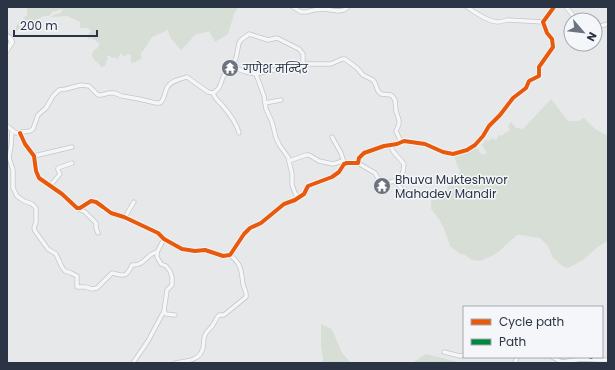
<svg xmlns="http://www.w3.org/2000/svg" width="615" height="370" viewBox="0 0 615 370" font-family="Poppins,'Noto Sans Devanagari',sans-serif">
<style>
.green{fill:#d6ded6}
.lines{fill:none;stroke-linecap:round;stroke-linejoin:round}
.street-casing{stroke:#c4c6c8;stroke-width:5}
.secondary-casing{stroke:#c4c6c8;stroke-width:6}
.street{stroke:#f5f6f7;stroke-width:3.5}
.secondary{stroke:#f8f8f8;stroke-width:4.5}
.quiet{stroke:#00873e;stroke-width:3;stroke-dasharray:6 3;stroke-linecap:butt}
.cycleway-casing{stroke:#f4f6f9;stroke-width:6}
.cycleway{stroke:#e8590c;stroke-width:4}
.labels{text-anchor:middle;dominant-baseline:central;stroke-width:3;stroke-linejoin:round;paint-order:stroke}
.poi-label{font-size:12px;fill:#2b3445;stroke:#f4f6f9;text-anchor:start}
</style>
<rect width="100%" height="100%" fill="#e6e8ea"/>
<g class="green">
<path d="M27,7H238L234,14L228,34L215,42L209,31L195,35L181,50L170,37L168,30L152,37L143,51L141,52V56L142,58L136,62L132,63L130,60L131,59V55L127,54L126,56H122L123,55L121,53L118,57L119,58L118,60L115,57L112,58L110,56H107L108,60L106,61V64L105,66L101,67C98,60 87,59 95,49H97L99,45V43L92,38L88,39V35L91,31L88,28H80V22L67,16L51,17L53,15L61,13L63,9L52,12L49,16H43L30,25L16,31V26L27,15Z"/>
<polygon points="551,99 568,121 578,121 584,118 595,129 608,136 608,241 599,246 583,260 568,268 564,267 553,258 548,246 540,238 522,235 517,235 496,254 480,261 472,260 465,255 460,254 450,246 445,231 439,219 431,209 431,201 434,200 442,197 452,182 457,179 460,171 457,165 454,155 459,155 477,148 482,155 487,153 482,145 486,139 488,141 493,138 496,140 499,135 501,136 510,130 508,126 511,122 516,128 523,129"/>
<polygon points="321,324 330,328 333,332 342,353 351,363 322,363 323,359 321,345"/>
<polygon points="426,354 458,362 459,363 412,363"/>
</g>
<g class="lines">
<g class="street-casing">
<g id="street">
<polyline points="293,7 301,12 306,12 314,10 324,9 338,11 344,10 348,7"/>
<path d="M467,7C476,13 487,21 497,22C501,22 504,21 507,20L543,22"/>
<polyline points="566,7 577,20"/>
<polyline points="595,30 600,26 608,24"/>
<polyline points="232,67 236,58 239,43 241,40 249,34 268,40 277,38 299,49 303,54 303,65"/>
<polyline points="256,74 278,69 287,70 307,64 331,64 342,59 345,59 357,68 363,75 373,80 375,83 378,91 381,94 391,95 393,97 395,100 396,111 399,120 399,124 396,131 401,142"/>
<path d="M213,93C215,100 218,100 222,105C229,113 237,124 239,133"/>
<polyline points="265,103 281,100"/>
<path d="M7,126L16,133L30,131L33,129L38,115L46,108L53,96L59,90L66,89L81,85L89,86L98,95H101L109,93H114L122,96L139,99L156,103H160C165,99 164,93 167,88C170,81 180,79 187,77L208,92L213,93C221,88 220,85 223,77C225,73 228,70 232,67L246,72L256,74L264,96L266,109L272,122L276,138L280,146L288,157L292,174V185L295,193L298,198"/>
<path d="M12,131L11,146L9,158L13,170V188L17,196L24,201L32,204L36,208V222L34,228L35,231L48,249L56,254L62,267L65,271L71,273L77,276V287H86L92,289L97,288L112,273C124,276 126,278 132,265C145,266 146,254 157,252L164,239"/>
<polyline points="20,133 25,144 34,156 36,171 39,178 62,194 77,208 80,208 91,201 96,202 103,207 111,213 124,217 158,233 164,239 182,249 195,251 205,250 223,256 230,255 244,234 250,228 261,223 284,204 295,200 304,194 308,186 332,177 339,172 344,164 347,163 358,163 359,158 364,153 384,146 397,144 404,141 425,144 443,152 453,154 467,150 475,145 483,136 489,126 500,115 513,98 526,88 529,81 539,76 539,67 553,47 552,39 547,33 543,22 554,7"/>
<polyline points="332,137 341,153 344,163"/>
<polyline points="390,145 393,151 404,164 403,172 397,183 401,188"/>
<polyline points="34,156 72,147"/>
<polyline points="289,161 306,155 309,155 319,161 333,164 343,161"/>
<polyline points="358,163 375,173 381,183 383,184 394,181 396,183 397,183"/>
<polyline points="50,186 60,174 58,170 58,168 72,163"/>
<polyline points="79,209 85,212 96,223 96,228 98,233"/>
<polyline points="125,218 129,210 134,202"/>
<polyline points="157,252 157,257 161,264 166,266 170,271 172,277 172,285 167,290 164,311 166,314 175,315"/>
<polyline points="444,352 460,356 464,355"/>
<polyline points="552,357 562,362 582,359 598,360 608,360"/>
<polyline points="133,363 148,341 164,311"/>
<path d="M175,363C186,361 200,361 203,348C204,344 203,339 205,335C207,330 212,328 214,323C216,320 216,318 219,315H224L246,297C247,292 244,289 243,284C241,270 242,265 230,255"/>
<polyline points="515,363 517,357"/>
</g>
</g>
<g class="secondary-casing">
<polyline id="secondary" points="7,36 10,38 12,42 7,50"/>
</g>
<use href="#street" class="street"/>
<use href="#secondary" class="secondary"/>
<g class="quiet">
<polyline points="591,357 591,359"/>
<polyline points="562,363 562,362"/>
</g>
<g class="cycleway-casing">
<polyline id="cycleway" points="20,133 25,144 34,156 36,171 39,178 62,194 77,208 80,208 91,201 96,202 103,207 111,213 124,217 158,233 164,239 182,249 195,251 205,250 223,256 230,255 244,234 250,228 261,223 284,204 295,200 304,194 308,186 332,177 339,172 344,164 347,163 358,163 359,158 364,153 384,146 397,144 404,141 425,144 443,152 453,154 467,150 475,145 483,136 489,126 500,115 513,98 526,88 529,81 539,76 539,67 553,47 552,39 547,33 543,22 554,7"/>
</g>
<use href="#cycleway" class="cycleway"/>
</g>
<defs>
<g id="temple-disc" transform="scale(0.9)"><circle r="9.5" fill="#6c737f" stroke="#f4f6f9"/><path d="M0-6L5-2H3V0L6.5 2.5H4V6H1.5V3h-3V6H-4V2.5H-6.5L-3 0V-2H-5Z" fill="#fff"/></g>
</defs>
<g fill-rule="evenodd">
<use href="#temple-disc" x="230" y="68"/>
<use href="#temple-disc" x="382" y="186"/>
</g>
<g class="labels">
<g class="poi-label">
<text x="243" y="68">गणेश मन्दिर</text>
<text x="395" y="179">Bhuva Mukteshwor<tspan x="395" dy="14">Mahadev Mandir</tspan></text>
</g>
</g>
<rect width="615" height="370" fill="none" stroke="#2b3445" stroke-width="16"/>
<rect x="463" y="306" width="140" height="52" fill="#f4f6f9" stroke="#a4a8b1"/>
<rect x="471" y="319" width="20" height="6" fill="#e8590c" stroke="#a4a8b1"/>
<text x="499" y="326" font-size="12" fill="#2b3445">Cycle path</text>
<rect x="471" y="339" width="20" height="6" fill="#00873e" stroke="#a4a8b1"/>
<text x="499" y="346" font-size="12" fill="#2b3445">Path</text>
<g transform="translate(583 32) rotate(118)"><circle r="19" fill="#f4f6f9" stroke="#a4a8b1"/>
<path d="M0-3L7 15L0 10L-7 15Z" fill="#6c737f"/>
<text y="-6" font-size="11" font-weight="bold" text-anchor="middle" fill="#2b3445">N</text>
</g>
<path d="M14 30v6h83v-6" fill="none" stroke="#2b3445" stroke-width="2"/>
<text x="20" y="30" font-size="12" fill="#2b3445" stroke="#f4f6f9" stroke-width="3" paint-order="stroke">200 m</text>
</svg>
